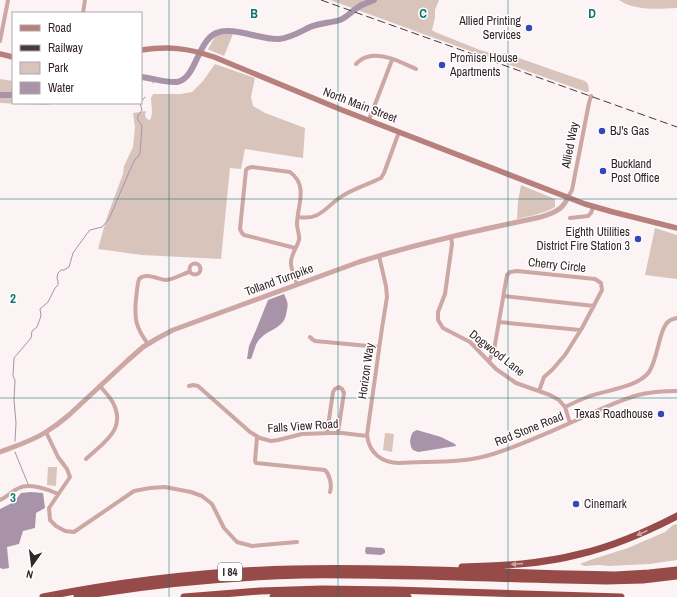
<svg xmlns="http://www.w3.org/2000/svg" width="677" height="597" viewBox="0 0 677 597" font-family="'Archivo Narrow',sans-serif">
<rect width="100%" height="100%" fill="#fcf3f5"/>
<path fill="#d9c4bc" d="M330 0H439L435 10V17L432 30 435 32 480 50 498 55 504 53 508 54 550 69 585 81 588 84 589 92H586L459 47Z
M619 0H677V8C659 9 635 11 619 0Z
M227 34H233L224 56 209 50 208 49 216 35Z
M215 64 255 78 251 97 253 106 265 113 305 128 303 158 245 149 241 169 230 168 221 259 142 255 98 249 107 217 123 174 124 166 133 147 135 127 133 113 146 111 145 116 147 119 150 120 151 118 152 112 151 98 153 94H181L192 92 203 81Z
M0 79 13 81V103H55L47 105 0 103Z
M521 185 555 199V207C543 214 530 216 517 219L518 201Z
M655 228 677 235V279L645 275Z
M385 433 394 434 392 452 383 450Z
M48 467H57L56 486 47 485Z
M677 524V560L649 564 609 566 599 565 584 566 580 564 590 560 628 548 665 532 673 525Z"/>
<path fill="#a993a9" d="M284 294C289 305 288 304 286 315 283 328 270 329 262 337 255 342 254 353 251 359H247L249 346 256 330 268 300Z
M417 430 441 437 455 444 456 446 418 452 413 450 411 447 410 441 411 436 413 432Z
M31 492 43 493 45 508 36 513 35 528 23 531 19 544 7 547 9 568 3 569 0 568V509L14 502 21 493Z
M366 547 383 548 385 550V553L381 555 366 554 365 551Z"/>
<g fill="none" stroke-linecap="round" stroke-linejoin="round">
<path stroke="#a993a9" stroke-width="1" d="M153 83 155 79
M141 102 145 97
M15 441 16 423 14 400 15 380 13 376 14 358 31 338 32 331 37 327 41 316 40 309 48 302 55 288 58 285V281L57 278 58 273 61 270H64L69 267 73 253 86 235 90 230 102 227 109 219 130 170 135 159 138 157 140 153 142 126 137 118 142 110 140 103
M15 452 28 484"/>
<path stroke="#a993a9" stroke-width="6" d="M141 77C152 78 166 83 177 82 196 79 197 42 216 33 234 26 259 40 279 39 290 38 300 32 310 27 320 23 330 23 340 20 347 17 351 12 357 8 362 4 368 3 374 0
M0 95H13"/>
<path stroke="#cda7a4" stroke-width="4" d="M83 13 85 0
M0 41 8 0
M356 64C359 61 363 58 367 57 383 52 402 63 416 69
M369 120 392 60
M568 197 572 190 589 103 591 96
M298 217C322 221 326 205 344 195 355 188 369 184 381 178L384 173 399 132
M570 218 588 216 591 213 593 207
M451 237 452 244 445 294 438 312V320L443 328 470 342 496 369 516 383 550 395 559 400 565 407 570 423
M295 248 244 235 242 233 240 229 246 170 248 168 252 167 290 172C309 186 297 206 297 224 297 230 300 235 299 240 297 248 290 255 291 264 291 269 296 279 297 284
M379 256 386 286 387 297 382 328 367 435C369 453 382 463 399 463 430 461 463 464 493 454 525 444 556 429 586 416 603 408 620 400 638 395 650 392 664 391 677 391
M189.5 269a5.5 5.5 0 1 1 11 0a5.5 5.5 0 1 1-11 0Z
M504 296 594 306
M499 322 580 330
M310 337 312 339 315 341 379 347
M148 344C136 328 134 319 136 299 137 292 137 286 139 279 146 272 157 279 165 280 173 280 182 274 189 272
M489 361 494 350 507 275 510 272 517 271 595 279 601 283 602 290 582 328 565 355 552 370 544 377 539 391
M189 386 193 385 198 386 250 432 260 438 271 441 278 440 302 434 332 433H342L367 436
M565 407C573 403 582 399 590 396 608 390 638 387 649 372 658 359 659 328 669 321 671 319 674 319 677 318
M46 432 58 457 67 469 70 477 49 508 50 520 56 526 65 531 74 532 134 491 150 488 165 487 191 492 202 496 212 504 224 528 237 542 252 546 297 542
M327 433 333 392 335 389 339 387 342 389 344 393 338 432
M257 437 255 461 256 463 325 470C330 475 332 485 330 492
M86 459C104 442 128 429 112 401 109 396 104 391 100 386
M0 500C7 497 12 491 19 488 29 483 48 489 58 494"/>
<path stroke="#cda7a4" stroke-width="5" d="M0 452C16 446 32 441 46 432 54 427 62 421 69 415L127 361 143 347 158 338 173 330 359 262C419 243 480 230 541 217 553 213 563 210 568 197"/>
<path stroke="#b7807d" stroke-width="5.5" d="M141 50C168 46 188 48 214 57L342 110 585 204 613 212 677 228
M0 54 13 57"/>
<path stroke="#964b49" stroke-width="7" d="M462 567C502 566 542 564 580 554 614 546 646 532 677 516
M43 597C125 581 208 571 292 569 399 566 507 574 615 575L649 573 677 570
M77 597C152 584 227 577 303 575 343 574 384 576 424 576 485 578 546 580 606 581L643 580 677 576
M184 597 260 591 322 589 394 590 621 597
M273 597 333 596 408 597"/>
<path stroke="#493a3d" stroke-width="1" stroke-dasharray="8 4" stroke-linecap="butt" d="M321 0 677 127"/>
</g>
<defs><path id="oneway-solid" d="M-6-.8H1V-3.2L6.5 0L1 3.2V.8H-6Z"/></defs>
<g fill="#caa5a4">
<use href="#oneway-solid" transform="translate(642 533) rotate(156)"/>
<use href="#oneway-solid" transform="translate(517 564) rotate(176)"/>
</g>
<path fill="none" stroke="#0f766e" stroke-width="1" stroke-opacity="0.55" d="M169 0V597M338 0V597M508 0V597M0 199H677M0 398H677"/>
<g fill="#3646b9" stroke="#fff" stroke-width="1.5">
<circle cx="529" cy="28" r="4"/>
<circle cx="442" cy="65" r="4"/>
<circle cx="602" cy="131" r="4"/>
<circle cx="603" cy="171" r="4"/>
<circle cx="638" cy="239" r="4"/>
<circle cx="661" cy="414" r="4"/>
<circle cx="576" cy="504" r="4"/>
</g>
<g text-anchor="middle" stroke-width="3" stroke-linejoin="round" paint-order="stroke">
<rect fill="#fff" stroke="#706668" stroke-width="1" x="218" y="563" width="24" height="18" rx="3"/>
<g font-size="11" font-weight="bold" fill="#332427">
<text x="230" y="576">I 84</text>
</g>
<g font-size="12" fill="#332427" stroke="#fff" text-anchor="start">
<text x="521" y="25" text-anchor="end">Allied Printing<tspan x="521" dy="14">Services</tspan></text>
<text x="450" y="62">Promise House<tspan x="450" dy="14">Apartments</tspan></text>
<text x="610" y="135">BJ's Gas</text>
<text x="611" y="168">Buckland<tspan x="611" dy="14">Post Office</tspan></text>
<text x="630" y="236" text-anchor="end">Eighth Utilities<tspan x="630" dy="14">District Fire Station 3</tspan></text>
<text x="653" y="418" text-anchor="end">Texas Roadhouse</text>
<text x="584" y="508">Cinemark</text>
</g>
<g font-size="12" fill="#332427" stroke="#fff">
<text transform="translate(360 105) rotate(21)" y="4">North Main Street</text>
<text transform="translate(570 145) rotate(-79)" y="4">Allied Way</text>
<text transform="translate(557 265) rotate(6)" y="4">Cherry Circle</text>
<text transform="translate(279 280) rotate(-20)" y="4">Tolland Turnpike</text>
<text transform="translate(497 353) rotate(38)" y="4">Dogwood Lane</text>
<text transform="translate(366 371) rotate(-82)" y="4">Horizon Way</text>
<text transform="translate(303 426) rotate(-4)" y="4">Falls View Road</text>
<text transform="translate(529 429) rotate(-22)" y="4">Red Stone Road</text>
</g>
</g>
<g font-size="13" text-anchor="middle" font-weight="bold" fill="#0f766e" stroke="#fff" stroke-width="3" stroke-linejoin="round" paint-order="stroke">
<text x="254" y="18">B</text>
<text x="423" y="18">C</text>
<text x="592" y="18">D</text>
<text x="13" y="303">2</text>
<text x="13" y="502">3</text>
</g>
<rect x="12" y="12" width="130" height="92" fill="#ffffff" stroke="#ada7a9"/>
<rect x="20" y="25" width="20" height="6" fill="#b7807d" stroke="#ada7a9"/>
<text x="48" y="32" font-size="12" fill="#332427">Road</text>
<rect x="20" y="45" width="20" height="6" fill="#493a3d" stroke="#ada7a9"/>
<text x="48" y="52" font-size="12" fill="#332427">Railway</text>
<rect x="20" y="62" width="20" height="12" fill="#d9c4bc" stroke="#ada7a9"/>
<text x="48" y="72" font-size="12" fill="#332427">Park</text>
<rect x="20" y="82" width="20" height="12" fill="#a993a9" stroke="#ada7a9"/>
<text x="48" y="92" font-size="12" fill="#332427">Water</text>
<g transform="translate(32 565) rotate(194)" stroke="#ffffff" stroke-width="3" paint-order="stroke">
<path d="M0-3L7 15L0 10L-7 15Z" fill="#332427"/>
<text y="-6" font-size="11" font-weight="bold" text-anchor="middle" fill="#332427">N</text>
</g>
</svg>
